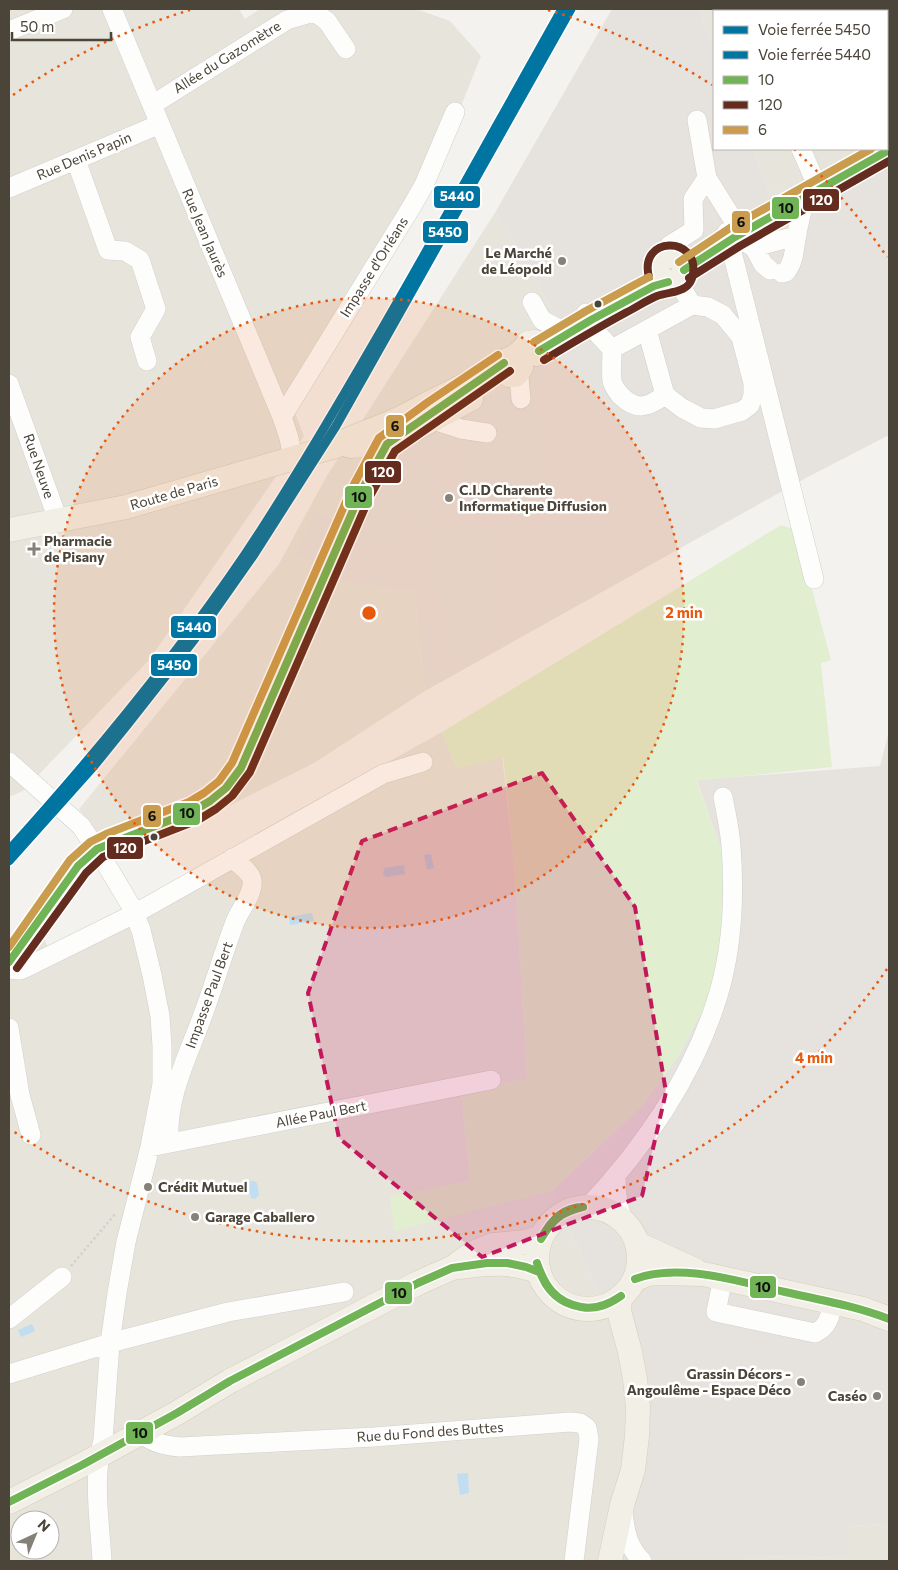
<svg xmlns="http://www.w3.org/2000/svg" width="898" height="1570" viewBox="0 0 898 1570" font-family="Commissioner,sans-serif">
<rect width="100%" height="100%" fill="#f4f2ee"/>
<path fill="#e7e4dc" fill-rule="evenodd" d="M9 9H239L245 19 260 9H416L450 21 481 56 424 199 295 413 304 436 149 660 23 791 9 797Z
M699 9H889V161L780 221 753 149H887V11H714V49Z
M496 211 572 344 413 442 392 462 377 484 335 582 414 592 425 691 314 763 209 816 117 858 79 809 279 564 325 479Z
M442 732 457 768 502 756 514 860 527 1079 461 1091 470 1181 391 1197 394 1230 552 1191 623 1346 632 1404 628 1456 604 1561H9V950L41 933 50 950ZM20 1520H50V1550H20Z
M889 1524V1561H746L747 1556 847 1558V1526Z"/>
<path fill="#e6e2de" d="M612 9H699L714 49V149H753L780 221 889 161V435L804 479 425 691 414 592 335 582 377 484 392 462 413 442 572 344 496 211Z
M889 731V1524L847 1526V1558L747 1556 746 1561H604L628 1456 632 1404 623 1346 552 1191 644 1104 680 1053 709 998 723 855 697 780 880 766Z"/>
<path fill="#e1eecf" d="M781 525 796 530 831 660 821 663 832 767 697 781 723 855 722 929 709 998 680 1053 644 1104 552 1191 394 1231 390 1197 470 1181 461 1091 527 1079 514 860 503 757 457 768 442 732Z"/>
<path fill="#e6e3df" d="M533 373 535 376 537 374 545 506 494 509V519L470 518 465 449 425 450 421 451 420 439Z
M407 455 410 458 422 460 423 479 428 487 429 518 397 507 387 543 357 538 378 489 398 462 401 464Z
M315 512 333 520 314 562 296 554Z
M491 525 494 629 471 646 451 648 448 611H440L438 575H432L431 528Z"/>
<path fill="#c0ddf1" d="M431 854 434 868 427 870 424 855Z
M404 865 405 874 386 877 383 874 384 868Z
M312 913 314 921 290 925 289 917Z
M250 1181H254L257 1183 259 1195 255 1199 251 1198 248 1184Z
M32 1324 35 1331 21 1337 18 1330Z
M468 1473 469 1493 460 1495 457 1474Z"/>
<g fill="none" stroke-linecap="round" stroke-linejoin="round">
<g stroke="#d2d0cb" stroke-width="20">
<path id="minor" d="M112 9 282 417 289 438 293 459
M743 9 744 11
M9 31 63 9
M152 105 287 20 314 12 327 21 346 49
M697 120 707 178 737 226
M801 149 819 190
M76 160 108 250 125 251 140 260 156 309 140 337 147 361
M9 188 160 124
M727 232 814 579
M735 237 754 247 763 264 770 270
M754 247 796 236
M671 255 670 245 694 230 693 199 707 178
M782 273 786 272C795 261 794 247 797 234 799 222 802 210 805 198
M532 302 542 320 559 329
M586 313 597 333 612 349 692 305 677 280
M612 349C612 360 611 371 612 381 613 386 617 391 620 395 637 412 648 407 665 395L647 330
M518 373 519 377 521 399
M9 384 58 520
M665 395 682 408 701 418 714 419 742 411 750 405 753 395V383L741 337 723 315 708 307 692 305
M282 417 412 206 424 185 455 112
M433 420 461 429 487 433
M9 762 81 826 103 859 131 906 141 930 152 975 160 1016 162 1046V1084L150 1147 126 1242 117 1293 110 1343 103 1440C92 1480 100 1521 102 1561
M9 962 19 950 78 866 97 849 110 843 193 811 210 801 226 788 241 768 361 492 387 444 396 438
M9 969 20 970 27 967 134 914 383 774 423 762
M9 1028 20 1095 31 1135
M169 1142C166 1096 189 1054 204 1012 215 982 224 951 235 922 240 909 254 894 252 880 251 872 238 864 232 858
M150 1147 491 1080
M616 1175C616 1190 617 1206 623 1220
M589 1206C642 1149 689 1082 714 1008 732 957 735 899 731 846 730 830 726 813 723 797
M723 1278 716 1312 815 1333C829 1326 830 1316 833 1302
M9 1319 62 1277
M9 1374 110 1343 228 1312 344 1292
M141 1433C152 1443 165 1446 180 1447L374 1437 570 1422 580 1423 587 1428 589 1439 574 1561
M623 1513C625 1532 628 1547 642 1561"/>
</g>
<g stroke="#d6cebb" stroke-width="25">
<path id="major" d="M684 270 735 237 889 150
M539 351C575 328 614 307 652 287 660 283 676 283 681 278 687 270 683 259 674 256 658 251 650 274 667 282
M513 358 518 360 521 368 515 375H509L505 371 504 363C508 358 511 359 515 356 521 353 525 347 528 343L535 342 538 345 539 349 536 354
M350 446 387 444 471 399
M9 530 126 507 336 446C354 435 375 430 394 421 408 415 421 407 435 400 459 388 482 377 504 363
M537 1258a51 51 0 1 1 102 0a51 51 0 1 1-102 0Z
M638 1244 695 1270
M461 1267C488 1263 513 1261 539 1272
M635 1279 648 1274 658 1273 703 1274 863 1309 889 1319
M9 1502 82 1465 177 1413 230 1381 418 1283 452 1268 473 1253 493 1245 526 1242 541 1237
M610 1561 622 1505 633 1470 637 1436 638 1407 635 1379 630 1352 619 1311 620 1299"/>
</g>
<path stroke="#d3d2cc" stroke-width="2.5" stroke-dasharray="2.5 2.5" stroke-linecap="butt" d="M71 1266 116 1213"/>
<use href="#minor" stroke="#fdfdfc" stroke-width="19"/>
<use href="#major" stroke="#f2efe6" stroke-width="24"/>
<g stroke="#fff" stroke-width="11">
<path id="bus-1" d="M684 270 735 237 889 150
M539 351 591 320 654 286 668 282
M9 962 78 866 97 849 193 811 210 801 226 788 241 768 361 492 387 444 504 363
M541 1239C549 1223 562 1207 583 1207
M541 1239C553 1219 560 1213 583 1207
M537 1263C545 1286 555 1302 581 1307
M537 1263C543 1286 556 1303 581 1307
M635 1279C679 1262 741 1282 785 1292 821 1300 855 1306 889 1319
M581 1307C596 1310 609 1304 621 1296
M581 1307C596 1310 608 1305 621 1296
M9 1502 82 1465 177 1413 230 1381 418 1283 452 1268 487 1263H507L526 1267 539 1272"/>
</g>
<g stroke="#fff" stroke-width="11">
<path id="bus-2" d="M689 278 740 246 889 161
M544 360C572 343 599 327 627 312 637 307 647 300 657 296 665 293 673 293 680 290 687 288 692 282 693 274 699 235 638 236 649 277
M17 968 86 873 103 857 198 820 216 809 232 796 250 772 370 496 395 451 510 371"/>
</g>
<g stroke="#fff" stroke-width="11">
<path id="bus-3" d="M679 262 730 228 871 149
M534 342 586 311 649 277
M9 947 70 860 90 842 106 834 189 802 204 793 219 781 232 763 352 488 379 438 428 402 498 355"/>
</g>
<use href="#bus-1" stroke="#71b455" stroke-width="8"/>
<use href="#bus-2" stroke="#632c1e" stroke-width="8"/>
<use href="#bus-3" stroke="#ca9c4d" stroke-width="8"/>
<g stroke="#fff" stroke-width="12">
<path id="rail-1" d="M9 861 94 766 128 724 194 640 253 556 336 426 571 9"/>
</g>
<g stroke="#fff" stroke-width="12">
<path id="rail-2" d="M9 850C94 756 175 658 246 553 292 484 334 412 375 341 439 231 500 119 562 9"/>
</g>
<use href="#rail-1" stroke="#0075a1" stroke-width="9"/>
<use href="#rail-2" stroke="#0075a1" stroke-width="9"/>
</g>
<path fill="#c2185b" fill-opacity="0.2" stroke="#c2185b" stroke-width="4" stroke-dasharray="10 6" stroke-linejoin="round" d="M542 773 635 907 666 1092 642 1196 482 1257 339 1138 308 993 362 841Z"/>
<circle cx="369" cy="613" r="315" fill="#e8590c" fill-opacity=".12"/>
<g fill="none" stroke="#e8590c" stroke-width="2.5" stroke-dasharray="2.5 5">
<circle cx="369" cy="613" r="315"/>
<path d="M887 969A629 629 0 0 1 13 1131M13 95A629 629 0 0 1 190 10M548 10A629 629 0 0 1 712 85M794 149A629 629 0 0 1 887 257"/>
</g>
<g fill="#868178" stroke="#fff" stroke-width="2">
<circle cx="562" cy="261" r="5"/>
<circle cx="449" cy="498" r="5"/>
<path d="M31.5 541.5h5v5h5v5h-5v5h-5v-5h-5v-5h5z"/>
<circle cx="148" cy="1187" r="5"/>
<circle cx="195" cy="1217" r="5"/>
<circle cx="801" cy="1382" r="5"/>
<circle cx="877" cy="1396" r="5"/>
</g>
<g fill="#4b4439" stroke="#fff" stroke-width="2">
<circle cx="598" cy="304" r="4.5"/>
<circle cx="154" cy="837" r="4.5"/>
</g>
<g text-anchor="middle" stroke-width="5" stroke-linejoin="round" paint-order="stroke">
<g font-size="14" fill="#4b4439" stroke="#fff">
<text transform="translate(227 57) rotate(-32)" y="5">Allée du Gazomètre</text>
<text transform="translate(84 156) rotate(-23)" y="5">Rue Denis Papin</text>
<text transform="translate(205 233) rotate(67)" y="5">Rue Jean Jaurès</text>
<text transform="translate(374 267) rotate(-58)" y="5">Impasse d'Orléans</text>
<text transform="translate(39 466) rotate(71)" y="5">Rue Neuve</text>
<text transform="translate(174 493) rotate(-16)" y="5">Route de Paris</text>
<text transform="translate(209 995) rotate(-70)" y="5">Impasse Paul Bert</text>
<text transform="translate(321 1114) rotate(-11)" y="5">Allée Paul Bert</text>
<text transform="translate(430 1432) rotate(-4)" y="5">Rue du Fond des Buttes</text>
</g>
<g font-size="14" font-weight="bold" fill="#4b4439" stroke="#fff" text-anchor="start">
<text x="552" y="258" text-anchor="end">Le Marché<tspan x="552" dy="16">de Léopold</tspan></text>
<text x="459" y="495">C.I.D Charente<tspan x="459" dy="16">Informatique Diffusion</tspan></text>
<text x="44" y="546">Pharmacie<tspan x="44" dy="16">de Pisany</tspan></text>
<text x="158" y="1192">Crédit Mutuel</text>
<text x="205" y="1222">Garage Caballero</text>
<text x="791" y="1379" text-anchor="end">Grassin Décors -<tspan x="791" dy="16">Angoulême - Espace Déco</tspan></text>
<text x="867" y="1401" text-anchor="end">Caséo</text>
</g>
</g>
<circle cx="369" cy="613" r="8" fill="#e8590c" stroke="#fff" stroke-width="2.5"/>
<g font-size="15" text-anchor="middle" font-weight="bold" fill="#e8590c" stroke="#fff" stroke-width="5" stroke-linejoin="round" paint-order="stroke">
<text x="684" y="618">2 min</text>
<text x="814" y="1063">4 min</text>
</g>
<g stroke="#fff" stroke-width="2">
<rect x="433" y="185" width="48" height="24" rx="5" fill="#0075a1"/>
<rect x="802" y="188" width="38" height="24" rx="5" fill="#632c1e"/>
<rect x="771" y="196" width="29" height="24" rx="5" fill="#71b455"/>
<rect x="731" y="210" width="20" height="24" rx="5" fill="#ca9c4d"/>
<rect x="422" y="220" width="47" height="24" rx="5" fill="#0075a1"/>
<rect x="385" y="414" width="20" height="24" rx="5" fill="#ca9c4d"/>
<rect x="364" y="460" width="38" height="24" rx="5" fill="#632c1e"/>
<rect x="344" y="485" width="29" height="24" rx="5" fill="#71b455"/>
<rect x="170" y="615" width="47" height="24" rx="5" fill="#0075a1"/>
<rect x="150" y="653" width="48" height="24" rx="5" fill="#0075a1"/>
<rect x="172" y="802" width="29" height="24" rx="5" fill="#71b455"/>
<rect x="142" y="804" width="20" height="24" rx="5" fill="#ca9c4d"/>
<rect x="106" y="836" width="38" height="24" rx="5" fill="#632c1e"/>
<rect x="749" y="1275" width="28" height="24" rx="5" fill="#71b455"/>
<rect x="384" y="1281" width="29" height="24" rx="5" fill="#71b455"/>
<rect x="125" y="1421" width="29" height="24" rx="5" fill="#71b455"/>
</g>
<g font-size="14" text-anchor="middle" font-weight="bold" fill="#fff">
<text x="457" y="201">5440</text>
<text x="821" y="205">120</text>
<text x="445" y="237">5450</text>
<text x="383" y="477">120</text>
<text x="194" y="632">5440</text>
<text x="174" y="670">5450</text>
<text x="125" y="853">120</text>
</g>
<g font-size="14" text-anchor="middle" font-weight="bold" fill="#111">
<text x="786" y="213">10</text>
<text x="741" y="227">6</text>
<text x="395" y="431">6</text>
<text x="359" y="502">10</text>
<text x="187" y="818">10</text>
<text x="152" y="821">6</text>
<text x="763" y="1292">10</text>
<text x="399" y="1298">10</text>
<text x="140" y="1438">10</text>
</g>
<rect width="898" height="1570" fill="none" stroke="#4b4439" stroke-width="20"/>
<rect x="713" y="10" width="175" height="140" fill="#ffffff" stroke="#b7b4b0"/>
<rect x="723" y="26" width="25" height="8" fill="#0075a1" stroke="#b7b4b0"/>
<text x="758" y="35" font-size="15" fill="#4b4439">Voie ferrée 5450</text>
<rect x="723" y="51" width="25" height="8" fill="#0075a1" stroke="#b7b4b0"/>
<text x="758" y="60" font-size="15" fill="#4b4439">Voie ferrée 5440</text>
<rect x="723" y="76" width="25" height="8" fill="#71b455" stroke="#b7b4b0"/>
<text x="758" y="85" font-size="15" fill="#4b4439">10</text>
<rect x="723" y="101" width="25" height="8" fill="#632c1e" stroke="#b7b4b0"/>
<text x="758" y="110" font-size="15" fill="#4b4439">120</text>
<rect x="723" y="126" width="25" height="8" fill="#ca9c4d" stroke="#b7b4b0"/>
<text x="758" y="135" font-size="15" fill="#4b4439">6</text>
<g transform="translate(35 1535) rotate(44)"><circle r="24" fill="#ffffff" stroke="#b7b4b0"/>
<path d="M0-4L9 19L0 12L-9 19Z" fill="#868178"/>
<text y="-8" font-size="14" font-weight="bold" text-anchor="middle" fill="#4b4439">N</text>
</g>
<path d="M12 32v8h99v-8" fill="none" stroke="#4b4439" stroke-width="2.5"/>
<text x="20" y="32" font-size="15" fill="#4b4439" stroke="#ffffff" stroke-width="4" paint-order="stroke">50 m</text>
</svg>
